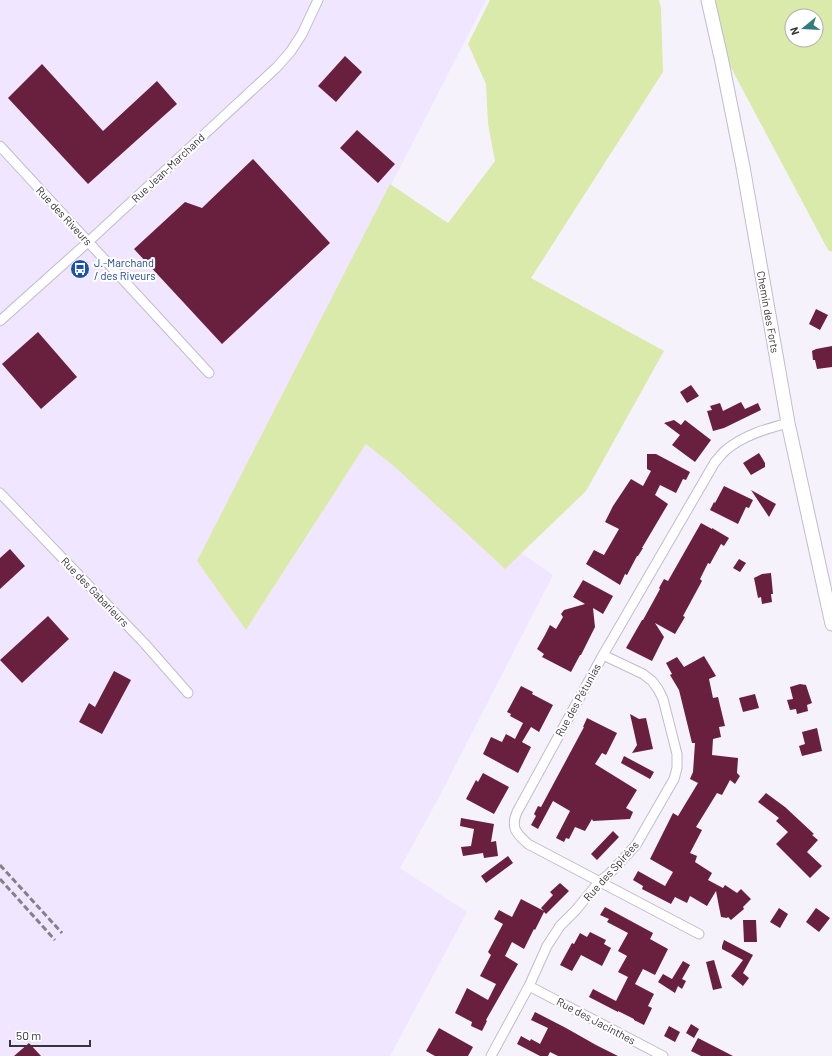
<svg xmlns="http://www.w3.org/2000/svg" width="832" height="1056" viewBox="0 0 832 1056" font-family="Barlow,sans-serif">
<rect width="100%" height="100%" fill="#f6f2fc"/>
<path fill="#f0e6ff" d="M0 0H486L198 561 247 629 366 444 553 575 437 801 400 868 467 912 390 1056H0Z"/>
<path fill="#daeaaa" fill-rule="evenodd" d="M490 0H659L661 8 663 72 531 278 664 351 586 491 505 569 395 467 366 444 246 630 197 561 390 184 448 223 495 161 488 124 486 84 468 44Z
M713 0H832V252L828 250 728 62ZM792 16H816V40H792Z"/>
<path fill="#69203f" d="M345 56 362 72 336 102 318 86Z
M42 64 103 131 157 81 177 104 88 184 8 98Z
M357 130 395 164 378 183 340 148Z
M253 159 330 243 222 344 134 249 185 202 202 208Z
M816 309 828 315 820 330 809 324Z
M38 332 77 377 41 409 2 364Z
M832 346V367L817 369 815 360H813L812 351 816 349Z
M691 385 699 396 687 403 680 392Z
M741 402 745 409 758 403 761 410 724 428 713 431 707 411 712 410 710 406 720 403 723 411Z
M674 420 681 425 685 420 711 440 695 462 672 445 680 435 664 423Z
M759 453 765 463V467L751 475 743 463Z
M647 454H656L690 472 686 480 683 479 676 493 660 485 655 495 668 504 642 548H643L638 556H637L627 575 625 574 620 585 586 564 594 550 604 555 619 529 605 522 613 506 631 479 643 486 651 471 647 469Z
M724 486 753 500 749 508 746 507 738 524 710 510 714 502 715 503Z
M751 490 776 504 769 517Z
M701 523 712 529V528L729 538 724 546 721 544 710 564 708 563 700 579 702 581 683 616 685 617 675 634 655 623 664 637 652 661 626 648 642 620H643L660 589 659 588 664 579 668 581Z
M10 549 25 566 0 589V558Z
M739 559 746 563 740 572 733 568Z
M771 573 773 594H771L772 602 762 604 761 597 758 598 754 578 762 574Z
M583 580 613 596 603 614 593 608 595 627 581 655H580L571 672 542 657 544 654 537 649 545 635 550 625 556 629 563 617 561 614 564 610 585 604 573 597Z
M48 616 69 639 22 683 0 660Z
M704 656 716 676 709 679 713 698 718 697 725 726 719 727 721 737 713 739 712 755 738 758 737 773 740 776 735 784 730 780 722 795 717 793 696 827 702 830 690 853 697 856 695 862 712 873 708 880 723 888 725 885 737 893 741 889 751 899 743 907 744 909 731 920 728 917 727 918 721 917 716 891 707 906 690 896 687 903 675 897 671 904 642 889 643 886 633 880 638 871 665 886 673 872 650 859 673 813 678 816 698 783 690 779 693 772 695 743H692L679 690 670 675 672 674 666 663 677 657 684 667Z
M114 671 131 680 102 734 79 722 89 703 95 707Z
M800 684 806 685 812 703 807 705 808 711 797 714 796 709 790 710 787 700 793 699 790 687Z
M521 686 533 692 532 694 553 705 539 732 531 727 522 742 531 747 518 773 483 754 491 737 502 742 506 734 515 739 523 723 510 716 511 714 507 712Z
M755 694 759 708 743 712 739 698Z
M630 714 639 719 646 718 653 749 632 753 637 745Z
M587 718 617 733 606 755 602 753 595 764 637 790 626 808 633 812 630 819 593 821 592 819 585 831 575 827 569 839 566 838 564 842 556 838 570 811 553 801 538 829 531 825 536 816 534 814 538 806 541 807 584 727H583Z
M817 728 822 751 802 756 799 746 805 744 802 732Z
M624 756 654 772 650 779 621 763Z
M483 773 509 787 494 814 466 799 476 780 478 782Z
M766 793 785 807 814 834 812 835 818 840 807 852 822 866 810 878 776 844 788 832 776 821 779 818 758 802Z
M461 818 494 824 491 842 496 841 498 856 484 858 483 853 463 856 461 847 471 846 474 829 460 826Z
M613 831 619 837 597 860 591 854Z
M508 856 513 863 486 883 481 876Z
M560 883 569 891 546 914 544 912 535 930 534 929 524 949 512 942 505 956 518 964 486 1020 487 1021 482 1031 471 1026 472 1022 455 1013 467 988 488 1000 496 984 480 976 491 955 488 952 503 924 494 919 499 910 512 917 521 899 544 911 541 908 553 895 550 892Z
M605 907 653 933 650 939 668 949 655 975 643 969 635 984 654 994 648 1006 652 1008 644 1025 634 1020V1019L618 1011V1012L589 997 593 989 616 1001 628 977 618 972 627 956 618 951 628 933 607 922 609 919 600 915Z
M779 908 788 914 780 928 770 922Z
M816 908 830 918 819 932 806 922Z
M743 920H756L757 942H744Z
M590 932 606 940 604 944 611 948 602 966 581 955 572 971 560 965 572 943 574 944 580 933 587 937Z
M724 940 753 955 743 973 749 978 743 986 731 976 743 960 722 949V946Z
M714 960 722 988 713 990 706 962Z
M683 961 690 965 682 979 686 981 682 989 678 986 675 993 658 982 663 974 672 979Z
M535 1012 566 1028 596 1045 618 1056H558L550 1052 548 1056H540L517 1044 521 1036 530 1041 531 1039 540 1044 548 1028 531 1020Z
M691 1024 699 1029 694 1038 686 1033Z
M669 1026 680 1032 675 1042 664 1036Z
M439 1028 473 1047 468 1056H435L426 1051Z
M698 1038 733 1056H701L691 1051Z
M29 1043 41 1056H14Z"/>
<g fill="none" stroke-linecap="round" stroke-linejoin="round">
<g stroke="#c2bbcc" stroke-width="11">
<path id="street" d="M0 146 209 373
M0 321 88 242 277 67 291 51 302 34 318 0
M0 493 145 644 188 693
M699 934 528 844C517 834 510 828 517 812L603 655 715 462C719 458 722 453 726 450 744 435 766 429 788 423
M529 986 663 1056
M491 1056 529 986 547 946 560 926 575 911 600 881 609 874 636 845 674 779 677 768V754L663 699 658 689 652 681 643 674 603 655"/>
</g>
<g stroke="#c2bbcc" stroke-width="15">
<path id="secondary" d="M708 0 722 62 743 167 788 423 832 624"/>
</g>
<use href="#street" stroke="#fff" stroke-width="9"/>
<use href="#secondary" stroke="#fff" stroke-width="13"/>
<path stroke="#848189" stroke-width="3" stroke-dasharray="6 3" stroke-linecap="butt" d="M0 865 62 933
M0 879 55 940"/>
</g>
<defs>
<g id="bus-disc" transform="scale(1)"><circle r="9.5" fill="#1a4fb4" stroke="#fff"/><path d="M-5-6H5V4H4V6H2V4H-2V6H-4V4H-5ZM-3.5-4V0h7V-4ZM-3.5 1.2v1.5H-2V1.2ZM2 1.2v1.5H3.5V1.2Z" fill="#fff"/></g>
</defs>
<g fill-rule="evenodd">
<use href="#bus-disc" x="80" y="269"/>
</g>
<g text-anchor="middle" stroke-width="4" stroke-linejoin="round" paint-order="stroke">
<g font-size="11" fill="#37343b" stroke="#fff">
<text transform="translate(168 168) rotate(-43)" y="4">Rue Jean-Marchand</text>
<text transform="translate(64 216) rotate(47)" y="4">Rue des Riveurs</text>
<text transform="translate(768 312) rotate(80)" y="4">Chemin des Forts</text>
<text transform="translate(95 592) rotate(46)" y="4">Rue des Gabarieurs</text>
<text transform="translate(578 700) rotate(-61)" y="4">Rue des Pétunias</text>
<text transform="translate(611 871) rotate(-48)" y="4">Rue des Spirées</text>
<text transform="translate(596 1021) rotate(28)" y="4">Rue des Jacinthes</text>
</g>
<g font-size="11" fill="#164399" stroke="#fff" text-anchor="start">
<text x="94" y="267">J.-Marchand<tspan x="94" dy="13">/ des Riveurs</tspan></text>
</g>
</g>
<g transform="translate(804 28) rotate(252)"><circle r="19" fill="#ffffff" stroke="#afaeb1"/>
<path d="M0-3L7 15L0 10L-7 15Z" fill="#327c7d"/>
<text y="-6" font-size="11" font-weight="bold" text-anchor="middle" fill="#37343b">N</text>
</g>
<path d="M10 1040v6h80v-6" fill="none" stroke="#37343b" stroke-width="2"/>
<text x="16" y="1040" font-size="12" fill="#37343b" stroke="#ffffff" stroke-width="3" paint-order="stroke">50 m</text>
</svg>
